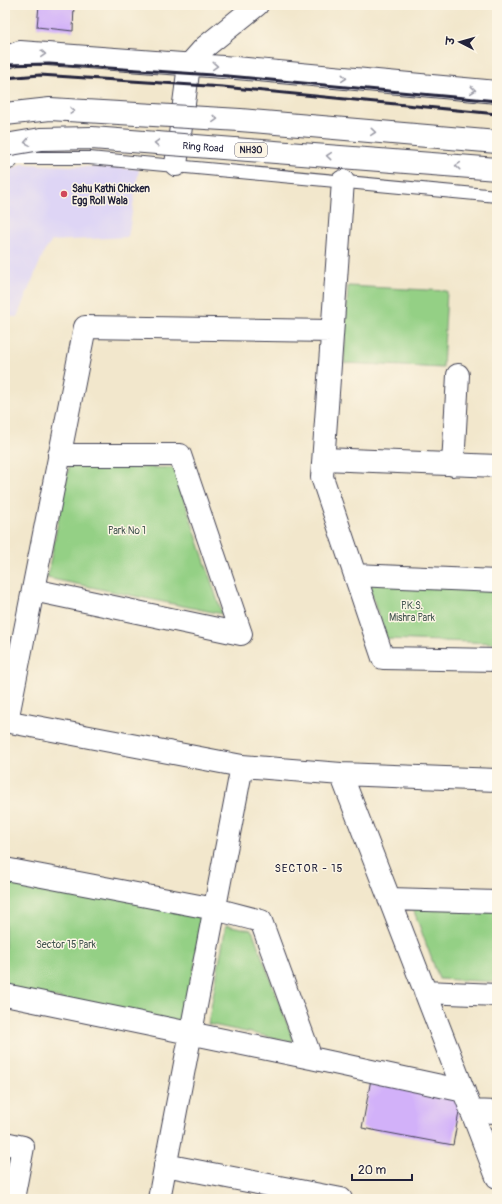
<svg xmlns="http://www.w3.org/2000/svg" width="502" height="1204" viewBox="0 0 502 1204" font-family="Pangolin,'Playpen Sans Deva',sans-serif">
<rect width="100%" height="100%" fill="#fcf5e5"/>
<filter id="ink" filterUnits="userSpaceOnUse"><feTurbulence type="fractalNoise" baseFrequency=".025" numOctaves="2"/><feDisplacementMap in="SourceGraphic" scale="8" xChannelSelector="R" yChannelSelector="G"/><feConvolveMatrix kernelMatrix="1 2 1 2 8 2 1 2 1" color-interpolation-filters="sRGB"/></filter>
<filter id="wash" filterUnits="userSpaceOnUse"><feTurbulence type="fractalNoise" baseFrequency=".012" numOctaves="4" result="noise"/><feDisplacementMap in="SourceGraphic" scale="16" xChannelSelector="R" yChannelSelector="G"/><feGaussianBlur stdDeviation="0.9" result="paint"/><feColorMatrix in="noise" values="0 0 0 0 0 0 0 0 0 0 0 0 0 0 0 0 0 1.4 0 .05"/><feComposite in="paint" operator="in"/></filter>
<g filter="url(#wash)">
<rect width="100%" height="100%" fill="#f2e7cc"/>
<path fill="#ded5f5" d="M22 164 139 169 128 237 52 241 44 252 17 317 5 316V172Z"/>
<path fill="#94d085" stroke="#5b7960" d="M348 286 447 291 443 368 344 363Z
M69 466 174 468 222 614 47 578Z
M367 581 497 586V643L387 639Z
M5 875 204 914 184 1023 5 988Z
M411 903 497 908V982L439 979Z
M226 925 252 930 294 1042 208 1024Z
M5 1155 11 1156 5 1189Z"/>
<g id="blocks">
<path fill="#d2b1f9" d="M39 5H74L73 31 37 27Z
M371 1079 462 1096 453 1145 362 1128Z"/>
</g>
</g>
<g filter="url(#ink)">
<use href="#blocks" fill-opacity="0" stroke="#414051" stroke-width="1"/>
<g fill="none" stroke-linecap="round" stroke-linejoin="round">
<g stroke="#414051" stroke-width="14">
<path id="service" d="M5 156 8 158H89L497 196"/>
</g>
<g stroke="#414051" stroke-width="24">
<path id="minor" d="M5 58 20 52 236 68 497 92
M176 165 189 65 205 47 257 5
M343 181 322 477 383 658 497 660
M324 459 497 466
M453 465 458 375
M355 575 497 581
M33 590 241 634 180 455H59
M5 721 242 766 341 774 497 780
M7 721 85 327 332 331
M341 774 497 1177
M5 869 215 909 261 921 311 1058
M389 899 497 902
M425 992 497 995
M5 995 311 1058 464 1091
M471 1111 497 1112
M5 1143 23 1147 13 1199
M165 1165 341 1199
M159 1199 242 766"/>
</g>
<g stroke="#414051" stroke-width="24">
<path id="tertiary" d="M5 159 8 158"/>
</g>
<use href="#service" stroke="#fff" stroke-width="12"/>
<use href="#minor" stroke="#fff" stroke-width="22"/>
<use href="#tertiary" stroke="#fff" stroke-width="22"/>
<path stroke="#22223b" stroke-width="3" d="M5 65 49 64 228 76 497 101
M5 78 40 75 223 87 497 114"/>
<g stroke="#414051" stroke-width="24" stroke-linecap="butt">
<g id="trunk-bridge">
<path d="M5 114 50 109 240 120 497 142"/>
<path id="s1" d="M5 145 41 139 92 138 497 169"/>
</g>
</g>
<use href="#trunk-bridge" stroke="#fff" stroke-width="22"/>
</g>
<defs><path id="oneway-chevron" d="M-2-3.5L2.5 0L-2 3.5" fill="none" stroke-width="1.6" stroke-linecap="round" stroke-linejoin="round"/></defs>
<g stroke="#9c9ca7">
<use href="#oneway-chevron" transform="translate(43 54) rotate(4)"/>
<use href="#oneway-chevron" transform="translate(215 66) rotate(4)"/>
<use href="#oneway-chevron" transform="translate(344 78) rotate(5)"/>
<use href="#oneway-chevron" transform="translate(473 90) rotate(5)"/>
<use href="#oneway-chevron" transform="translate(72 111) rotate(3)"/>
<use href="#oneway-chevron" transform="translate(215 119) rotate(3)"/>
<use href="#oneway-chevron" transform="translate(373 132) rotate(5)"/>
<use href="#oneway-chevron" transform="translate(27 142) rotate(170)"/>
<use href="#oneway-chevron" transform="translate(157 143) rotate(-176)"/>
<use href="#oneway-chevron" transform="translate(329 156) rotate(-175)"/>
<use href="#oneway-chevron" transform="translate(458 166) rotate(-175)"/>
</g>
</g>
<circle fill="#d1495b" stroke="#fcf5e5" stroke-width="1.5" cx="64" cy="194" r="4"/>
<g text-anchor="middle" stroke-width="3" stroke-linejoin="round" paint-order="stroke">
<rect fill="#fcf5e5" stroke="#63616e" stroke-width="1" x="235" y="143" width="32" height="14" rx="3"/>
<g font-size="9" font-weight="bold" fill="#22223b">
<text x="251" y="153">NH30</text>
</g>
<g font-size="10" fill="#22223b" stroke="#fcf5e5">
<text dy="4" stroke="none"><textPath href="#s1" startOffset="199">Ring Road</textPath></text>
</g>
<g font-size="10" font-weight="bold" fill="#22223b" stroke="#fcf5e5" text-anchor="start">
<text x="72" y="192">Sahu Kathi Chicken<tspan x="72" dy="12">Egg Roll Wala</tspan></text>
</g>
<g font-size="10" fill="#445651" stroke="#fcf5e5">
<text x="127" y="534">Park No 1</text>
<text x="412" y="609">P.K.S.<tspan x="412" dy="12">Mishra Park</tspan></text>
<text x="66" y="948">Sector 15 Park</text>
</g>
<g font-size="11" letter-spacing="1" fill="#22223b" stroke="#fcf5e5">
<text x="309" y="872">SECTOR - 15</text>
</g>
</g>
<rect width="502" height="1204" fill="none" stroke="#fcf5e5" stroke-width="20"/>
<g transform="translate(460 42) rotate(276)" stroke="#fcf5e5" stroke-width="3" paint-order="stroke">
<path d="M0-3L7 15L0 10L-7 15Z" fill="#22223b"/>
<text y="-6" font-size="11" font-weight="bold" text-anchor="middle" fill="#22223b">उ</text>
</g>
<path d="M352 1174v6h60v-6" fill="none" stroke="#22223b" stroke-width="2"/>
<text x="358" y="1174" font-size="12" fill="#22223b" stroke="#fcf5e5" stroke-width="3" paint-order="stroke">20 m</text>
</svg>
